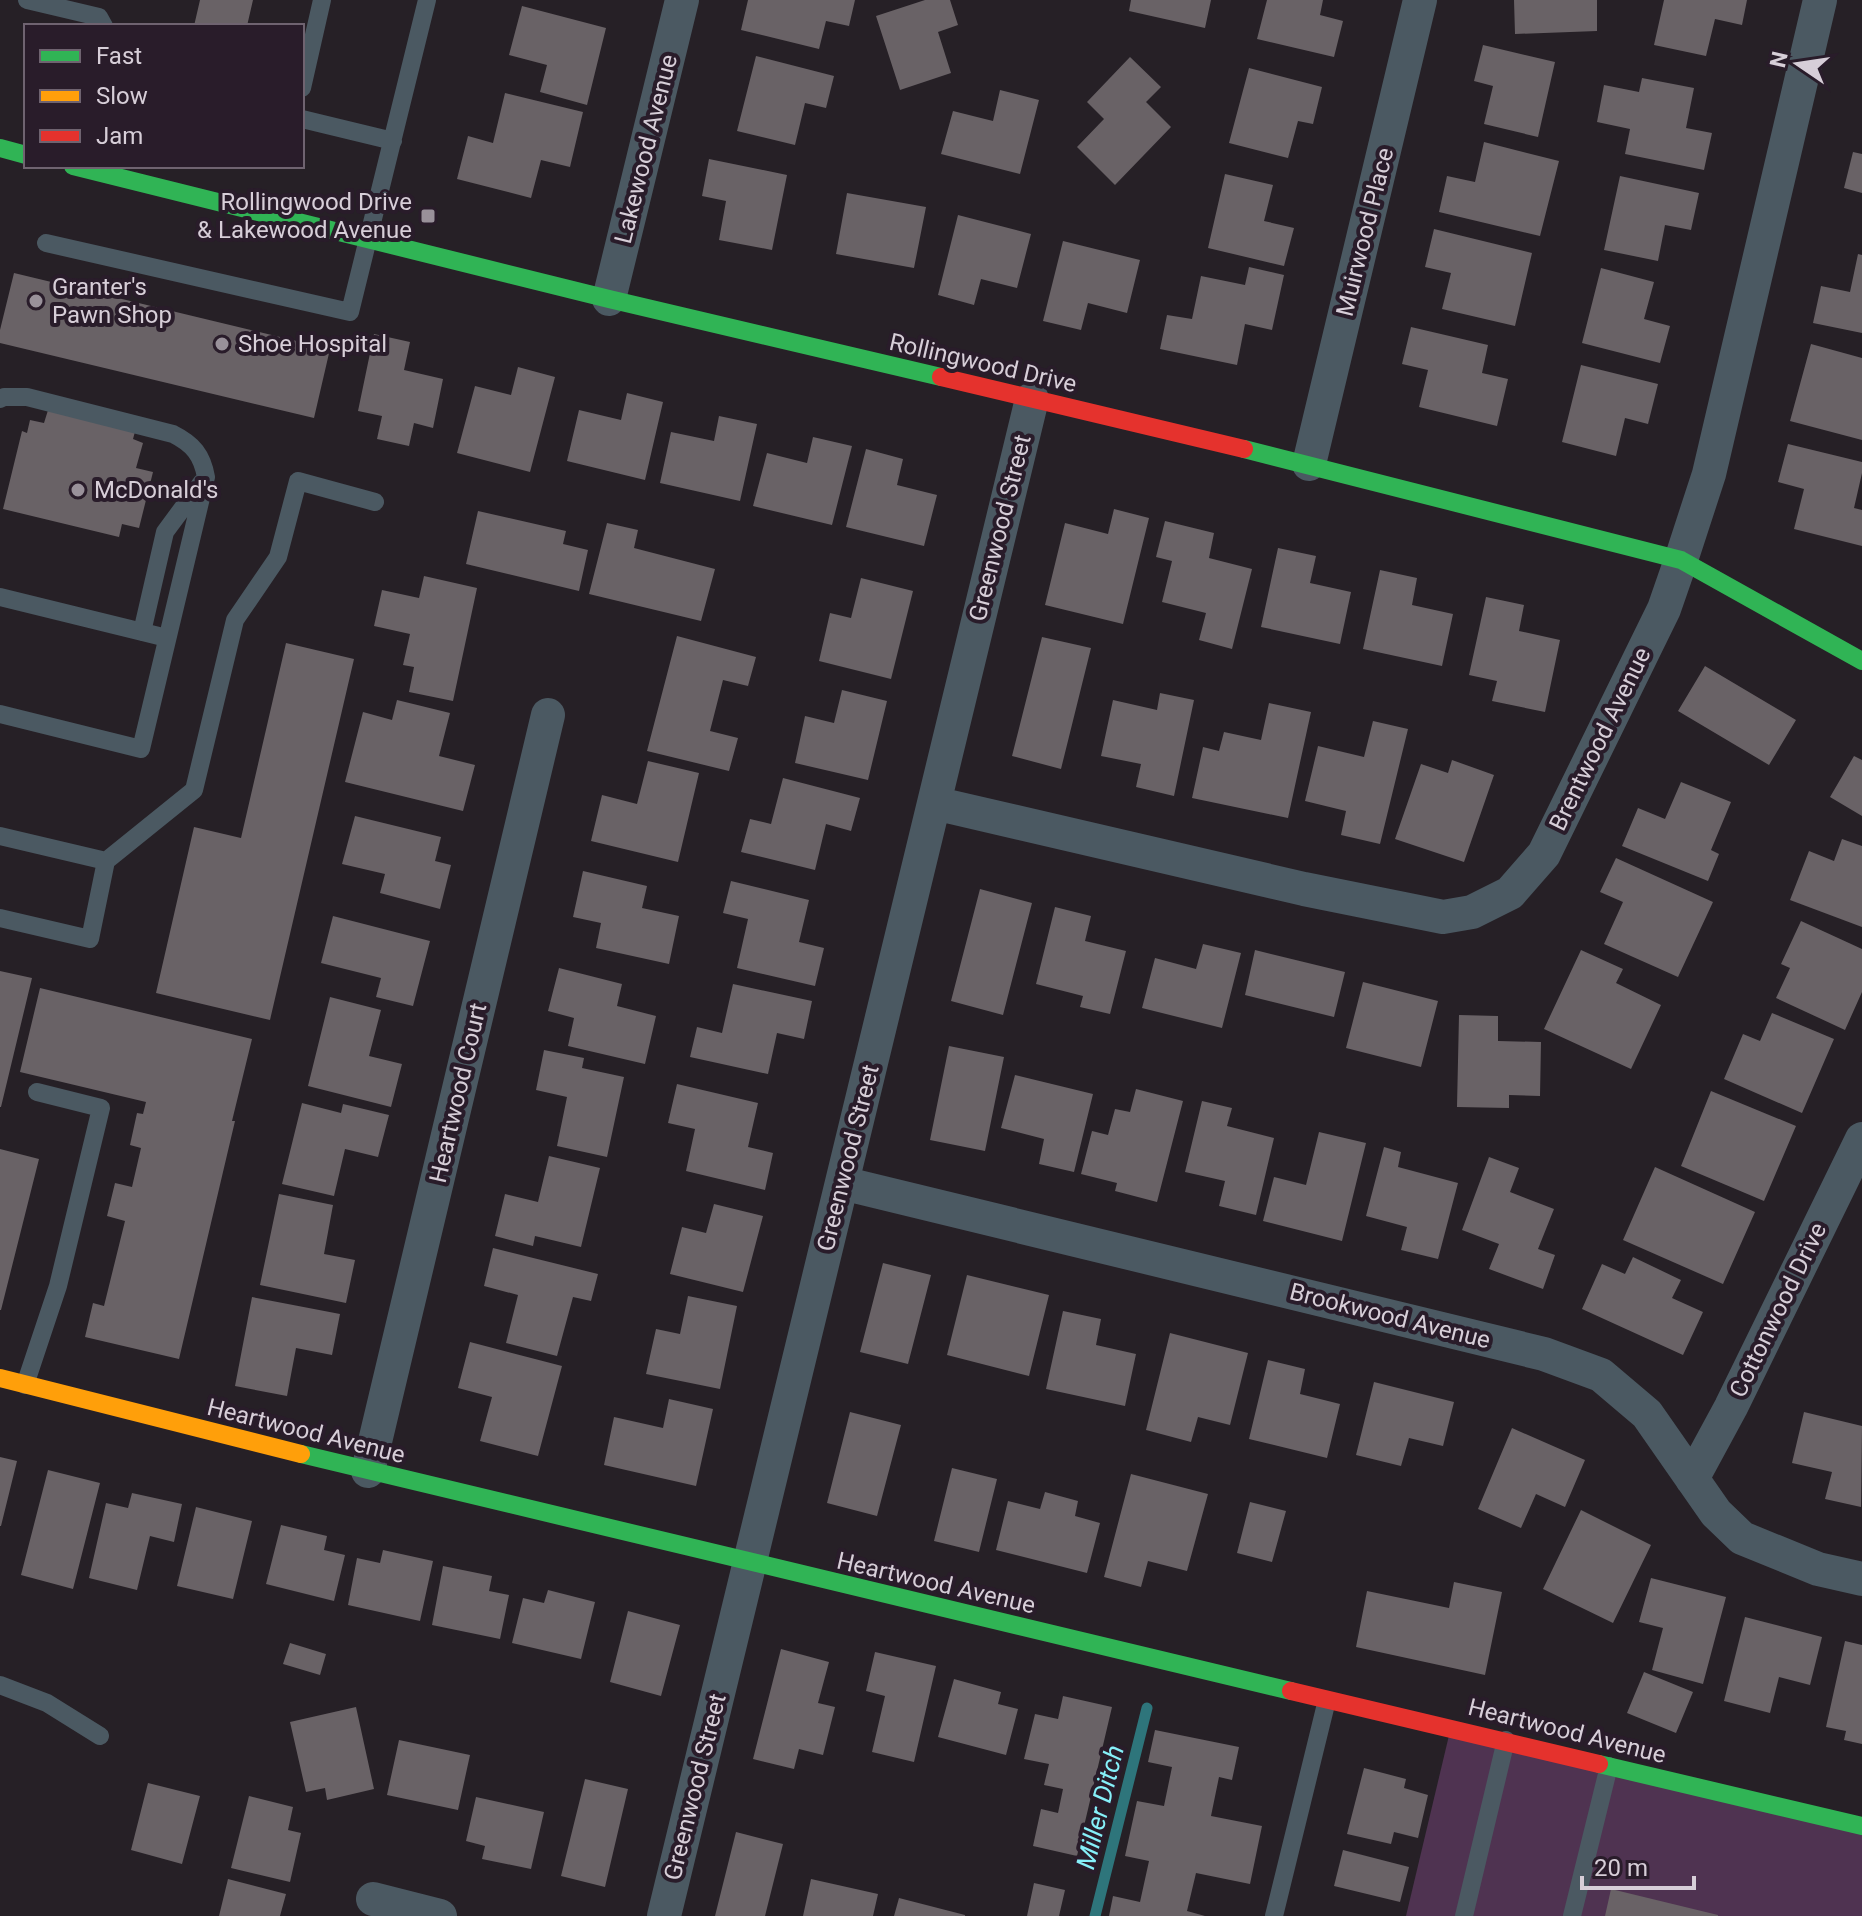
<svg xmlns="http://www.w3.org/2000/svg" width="1862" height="1916" viewBox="0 0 1862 1916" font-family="Roboto,sans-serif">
<rect width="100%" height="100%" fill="#262026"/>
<path fill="#4f3351" d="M1451 1727 1862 1826V1916H1406Z"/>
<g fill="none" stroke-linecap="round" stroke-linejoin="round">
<path stroke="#2e757b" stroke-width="11" d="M1095 1916 1147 1708"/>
</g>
<path fill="#696266" d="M200 0H253L247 26H194Z
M748 0H855L849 26 826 21 819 49 741 30Z
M925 0H950L958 25 938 32 951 73 900 90 876 16Z
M1131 0H1211L1205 28 1129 11Z
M1267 0H1323L1320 15 1343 21 1334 57 1257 39Z
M1514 0H1597V31L1515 34Z
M1664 0H1747L1742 25 1715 19 1706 56 1654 45Z
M522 6 606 28 587 105 540 92 547 65 509 55Z
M1483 45 1555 62 1538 137 1484 124 1493 86 1474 81Z
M756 56 834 76 826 108 805 103 795 145 737 131Z
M1130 57 1161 87 1146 102 1171 127 1115 185 1077 147 1104 119 1087 102Z
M1249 68 1322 87 1313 124 1298 121 1288 158 1229 143Z
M1642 78 1694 88 1686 128 1712 133 1704 170 1625 154 1630 129 1597 122 1604 85 1639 92Z
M1000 90 1039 100 1020 174 941 154 953 111 993 121Z
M505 93 583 112 570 167 541 160 531 198 457 179 468 136 493 143Z
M1484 142 1559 161 1540 236 1439 212 1447 176 1475 182Z
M1853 152 1862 154V193L1844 188Z
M709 159 787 175 772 250 719 240 726 201 702 196Z
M1225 174 1273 185 1264 221 1294 228 1284 266 1208 248Z
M1620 176 1699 193 1691 230 1665 225 1658 261 1604 250Z
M847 193 926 207 914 268 836 254Z
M958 215 1031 234 1017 288 981 279 974 305 938 295Z
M1434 229 1532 253 1515 326 1442 309 1451 273 1425 267Z
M1063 241 1140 260 1127 313 1088 303 1081 330 1043 321Z
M1858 254 1862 255V333L1813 323 1821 286 1850 292Z
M1249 267 1284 275 1272 330 1245 324 1237 365 1160 349 1167 315 1192 319 1201 276 1245 285Z
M1601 268 1654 282 1644 319 1670 326 1660 363 1582 343Z
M14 273 330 349 314 418 0 343V330Z
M1411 327 1488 345 1482 373 1508 379 1497 426 1419 407 1428 370 1402 364Z
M374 334 410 342 404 370 443 379 433 428 414 423 409 446 377 439 382 416 358 411Z
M1811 344 1862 358V440L1790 421Z
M1581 365 1658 384 1648 424 1625 418 1616 456 1562 442Z
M518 367 555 377 530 472 457 453 475 386 511 395Z
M627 393 663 402 645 480 567 461 579 410 621 420Z
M49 407 136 428 133 439 143 443 136 468 153 472 139 528 122 524 119 537 3 509 22 431 27 433 30 420 44 423Z
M719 416 757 424 740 501 660 483 671 432 714 441Z
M813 437 852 446 832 525 753 506 767 453 807 463Z
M1788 444 1862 462V473L1854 508 1862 510V546L1794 529 1804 489 1778 482Z
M866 449 903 459 897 485 937 495 924 546 846 527Z
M1114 509 1149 518 1123 624 1045 605 1065 523 1108 534Z
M478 511 566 531 563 544 588 550 579 591 466 564Z
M1165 521 1214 533 1209 558 1252 569 1232 649 1199 640 1206 613 1162 602 1172 561 1156 557Z
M607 523 638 530 634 548 715 569 701 621 589 594Z
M1278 548 1316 556 1310 583 1351 592 1340 644 1261 627Z
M1380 570 1417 578 1412 605 1453 614 1442 666 1363 649Z
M424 576 477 588 453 701 409 692 414 667 403 665 410 634 374 626 382 590 419 598Z
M861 578 913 591 891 679 819 661 830 613 851 618Z
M1486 597 1524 605 1519 631 1560 640 1545 712 1492 701 1497 681 1469 675Z
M677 636 756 657 748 686 723 680 710 731 738 738 729 771 647 751Z
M1042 637 1091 648 1061 769 1012 756Z
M286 643 354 659 270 1020 156 993 194 827 241 838Z
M1705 666 1796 720 1769 765 1678 711Z
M842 690 887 701 868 780 795 763 805 716 834 723Z
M1160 693 1194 700 1174 796 1136 787 1141 764 1101 756 1113 700 1157 710Z
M397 700 450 713 439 756 475 765 463 811 345 782 363 712 392 720Z
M1269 703 1311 712 1288 818 1192 798 1203 747 1219 751 1224 732 1261 740Z
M1373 721 1408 729 1380 844 1341 835 1346 811 1305 801 1318 746 1364 757Z
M1854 756 1862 760V816L1830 797Z
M1452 760 1494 775 1464 862 1395 839 1421 764 1448 773Z
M648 761 699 773 678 862 591 841 602 795 637 804Z
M783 778 860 798 851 831 826 824 815 870 741 852 750 819 771 824Z
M1681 782 1731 802 1711 850 1719 854 1708 881 1622 846 1638 808 1665 819Z
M355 816 441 837 435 861 451 865 440 909 380 893 385 874 342 864Z
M1842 839 1862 846V927L1790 900 1809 851 1834 861Z
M1616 858 1713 902 1678 977 1604 944 1623 902 1600 892Z
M583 871 647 886 642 908 679 916 669 964 596 948 601 923 573 917Z
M731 881 809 900 799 942 824 948 815 986 737 968 748 919 723 913Z
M980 889 1032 903 1003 1015 951 1001Z
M1055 907 1091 916 1085 941 1126 951 1110 1014 1080 1007 1083 996 1036 984Z
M333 916 430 941 413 1006 376 997 381 978 321 963Z
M1801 921 1862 949V992L1845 1030 1776 998 1790 968 1781 964Z
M1203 944 1241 953 1222 1028 1142 1008 1155 958 1196 969Z
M1255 950 1345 972 1334 1017 1245 995Z
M1581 950 1623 969 1616 983 1661 1005 1631 1069 1544 1029Z
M559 968 622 984 617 1006 656 1016 645 1064 568 1046 574 1018 548 1011Z
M0 971 32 978 1 1107H0Z
M1363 982 1438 1001 1421 1067 1346 1048Z
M733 984 812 1001 804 1039 777 1033 768 1074 690 1057 697 1027 722 1033Z
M40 988 252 1039 232 1121H235L179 1359 85 1337 93 1303 104 1306 125 1221 107 1216 115 1183 132 1187 141 1148 130 1145 137 1113 143 1114 146 1102 20 1072Z
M330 997 381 1010 369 1056 402 1064 391 1107 308 1086Z
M1772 1013 1834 1039 1802 1113 1724 1079 1743 1034 1760 1041Z
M1459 1015 1498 1016V1041L1541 1042 1540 1096 1509 1095V1108L1457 1107Z
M949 1046 1004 1057 985 1151 930 1140Z
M544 1050 584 1058 582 1068 624 1077 607 1157 557 1146 567 1097 536 1090Z
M1015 1075 1093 1094 1074 1172 1039 1164 1044 1139 1001 1128Z
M677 1084 758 1103 748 1147 773 1153 765 1190 686 1171 695 1129 668 1123Z
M1136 1089 1183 1101 1157 1202 1115 1191 1117 1183 1081 1174 1092 1131 1108 1135 1115 1109 1130 1112Z
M1711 1091 1796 1126 1764 1201 1681 1166Z
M1202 1101 1232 1108 1227 1126 1274 1138 1256 1215 1219 1206 1225 1181 1185 1172Z
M302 1103 341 1113 343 1104 389 1115 378 1157 345 1149 334 1196 282 1184Z
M1319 1132 1366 1143 1342 1241 1263 1221 1274 1177 1306 1185Z
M1384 1147 1401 1152 1398 1167 1458 1183 1438 1259 1401 1250 1407 1227 1366 1216Z
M0 1149 39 1159 1 1310H0Z
M549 1156 600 1168 581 1247 535 1236 533 1246 495 1236 505 1194 538 1202Z
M1489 1157 1519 1168 1510 1192 1554 1209 1538 1249 1555 1255 1543 1289 1489 1269 1499 1244 1462 1230Z
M1655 1167 1755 1212 1723 1284 1623 1240Z
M279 1194 333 1205 324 1254 355 1260 346 1303 260 1285Z
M714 1204 763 1216 743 1292 670 1274 682 1227 706 1233Z
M493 1248 598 1274 591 1301 573 1297 557 1356 506 1343 518 1295 484 1286Z
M1633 1257 1681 1280 1672 1298 1703 1312 1683 1355 1582 1309 1602 1264 1625 1274Z
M883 1263 931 1275 908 1364 860 1352Z
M967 1275 1049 1295 1029 1376 947 1355Z
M688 1296 737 1306 720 1389 646 1374 656 1329 680 1334Z
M252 1297 340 1314 332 1355 296 1348 287 1396 235 1386Z
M1063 1311 1101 1319 1096 1345 1136 1354 1125 1406 1046 1389Z
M1170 1333 1248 1353 1230 1425 1198 1417 1191 1442 1146 1430Z
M470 1342 562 1366 538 1456 480 1441 492 1397 458 1388Z
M1268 1360 1305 1369 1300 1394 1340 1404 1327 1458 1249 1439Z
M1374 1382 1454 1402 1443 1446 1409 1438 1401 1466 1356 1455Z
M669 1399 713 1409 696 1486 604 1465 614 1417 663 1428Z
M850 1412 901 1425 877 1516 827 1503Z
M1804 1412 1862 1426 1861 1507 1825 1499 1832 1472 1792 1463Z
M1512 1428 1585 1460 1565 1507 1536 1494 1521 1528 1478 1509Z
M0 1457 17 1461 1 1526H0Z
M952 1468 997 1479 979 1552 934 1541Z
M48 1470 100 1483 73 1589 21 1575Z
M1131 1474 1208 1494 1187 1571 1148 1561 1141 1587 1104 1577Z
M1045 1492 1078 1501 1075 1516 1100 1523 1087 1573 996 1550 1008 1501 1040 1509Z
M132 1493 182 1504 174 1542 150 1536 137 1590 89 1578 106 1503 128 1508Z
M1250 1502 1286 1511 1272 1562 1237 1553Z
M196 1507 252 1521 233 1599 177 1586Z
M1581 1510 1651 1545 1613 1623 1543 1589Z
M281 1525 327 1536 324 1550 345 1555 334 1601 266 1584Z
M383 1550 433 1561 420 1621 348 1605 357 1558 380 1563Z
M443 1566 492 1576 489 1591 509 1595 500 1639 432 1625Z
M1651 1578 1726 1597 1703 1684 1652 1670 1663 1628 1639 1622Z
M1454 1582 1502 1592 1485 1675 1356 1647 1367 1591 1449 1608Z
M548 1590 595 1602 581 1659 512 1643 523 1598 544 1603Z
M628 1611 680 1625 661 1696 610 1682Z
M1745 1617 1822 1637 1810 1685 1779 1677 1770 1713 1724 1701Z
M1845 1641 1862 1645V1744L1844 1740 1846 1731 1826 1727Z
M290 1643 326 1654 320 1675 283 1664Z
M781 1649 829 1662 818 1703 835 1707 823 1755 799 1749 794 1769 753 1759Z
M875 1652 936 1666 914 1762 872 1752 885 1696 866 1691Z
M1644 1672 1693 1692 1676 1733 1627 1713Z
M954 1679 1001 1692 998 1704 1018 1709 1006 1755 938 1737Z
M1063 1696 1112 1707 1077 1856 1033 1846 1041 1809 1058 1813 1063 1789 1044 1785 1049 1764 1024 1759 1035 1714 1058 1719Z
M356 1707 374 1789 327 1800 325 1788 306 1792 290 1722Z
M1155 1730 1239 1747 1232 1780 1219 1777 1211 1816 1262 1826 1250 1884 1196 1873 1187 1911 1205 1916H1109L1113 1896 1140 1902 1149 1861 1125 1856 1137 1801 1164 1806 1172 1767 1148 1762Z
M399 1740 470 1755 458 1810 387 1795Z
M1364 1768 1406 1779 1404 1788 1428 1795 1418 1838 1394 1832 1391 1844 1347 1834Z
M585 1779 628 1789 605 1887 561 1876Z
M148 1783 200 1796 182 1864 131 1850Z
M249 1796 293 1807 288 1830 301 1833 290 1882 231 1868Z
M476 1797 544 1812 531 1869 482 1859 485 1846 466 1841Z
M736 1832 783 1844 765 1916H715Z
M1343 1850 1409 1867 1400 1902 1334 1886Z
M228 1879 286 1894 280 1916H219Z
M811 1879 878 1894 873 1916H803Z
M1034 1883 1065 1890 1059 1916H1027Z
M1611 1889 1718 1915V1916H1605Z
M899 1898 965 1915V1916H894Z"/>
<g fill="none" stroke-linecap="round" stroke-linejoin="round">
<path stroke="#4b5962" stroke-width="18" d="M27 0 99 17 104 26
M302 88 322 0
M302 119 393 141
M46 243 350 312 427 0
M0 399 4 397H27L173 434C193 444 202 455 206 477L141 749 0 714
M0 597 167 638
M142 632 165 532 202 482
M0 836 106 861 194 790 235 620 278 557 298 481 375 502
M0 918 90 939 106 861
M25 1385 58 1286 101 1108 37 1092
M0 1685 47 1703 100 1736
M1274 1916 1327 1700
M1464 1916 1506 1740
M1572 1916 1609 1766"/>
<path stroke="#4b5962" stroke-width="34" d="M609 299 682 0
M1309 464 1420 0
M934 803 1304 889 1443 917 1472 912 1510 893 1544 854 1664 609 1681 560 1709 474 1820 0
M842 1183 1544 1354 1601 1375 1647 1414 1716 1513 1742 1538 1818 1569 1862 1579
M368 1471 548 715
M1692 1479 1731 1407 1862 1139
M373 1899 440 1916
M664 1916 1032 399"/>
<path stroke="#30b455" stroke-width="18" d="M0 148 26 155
M73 166 609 299 941 377
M1244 449 1681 560 1862 661
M301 1454 1291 1691
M1599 1764 1862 1826"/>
<path stroke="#ff9f0a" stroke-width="18" d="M0 1378 301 1454"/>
<path stroke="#e5322d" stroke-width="18" d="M941 377 1244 449
M1291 1691 1599 1764"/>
</g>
<g fill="#99919a" stroke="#291c2a" stroke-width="3">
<rect x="420" y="208" width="16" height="16" rx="4"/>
<circle cx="36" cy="301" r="8"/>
<circle cx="222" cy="344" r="8"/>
<circle cx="78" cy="490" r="8"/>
</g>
<g text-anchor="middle" stroke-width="8" stroke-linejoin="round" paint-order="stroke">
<g font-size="24" fill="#d7ced8" stroke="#291c2a">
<text transform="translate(646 149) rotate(-76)" y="8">Lakewood Avenue</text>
<text transform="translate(1365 232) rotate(-76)" y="8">Muirwood Place</text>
<text transform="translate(983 363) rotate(13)" y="8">Rollingwood Drive</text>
<text transform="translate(1000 528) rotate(-76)" y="8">Greenwood Street</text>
<text transform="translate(1600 739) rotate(-64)" y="8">Brentwood Avenue</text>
<text transform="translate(458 1093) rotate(-77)" y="8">Heartwood Court</text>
<text transform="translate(848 1158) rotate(-76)" y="8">Greenwood Street</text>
<text transform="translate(1778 1310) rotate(-64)" y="8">Cottonwood Drive</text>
<text transform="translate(1390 1316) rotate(14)" y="8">Brookwood Avenue</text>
<text transform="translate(306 1431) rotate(14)" y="8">Heartwood Avenue</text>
<text transform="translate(936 1583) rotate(13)" y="8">Heartwood Avenue</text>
<text transform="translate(1567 1731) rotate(14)" y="8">Heartwood Avenue</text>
<text transform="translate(695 1787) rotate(-76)" y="8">Greenwood Street</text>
</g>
<g font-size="24" fill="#d7ced8" stroke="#291c2a" text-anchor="start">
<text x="412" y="210" text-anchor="end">Rollingwood Drive<tspan x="412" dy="28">&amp; Lakewood Avenue</tspan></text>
<text x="52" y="295">Granter's<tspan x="52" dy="28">Pawn Shop</tspan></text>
<text x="238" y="352">Shoe Hospital</text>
<text x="94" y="498">McDonald's</text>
</g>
<g font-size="26" font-style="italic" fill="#86f0f9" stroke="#291c2a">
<text transform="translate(1100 1807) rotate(-76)" y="9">Miller Ditch</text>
</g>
</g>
<rect x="24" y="24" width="280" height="144" fill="#291c2a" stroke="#6f6370" stroke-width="2"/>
<rect x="40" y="50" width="40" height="12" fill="#30b455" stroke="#6f6370" stroke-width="2"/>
<text x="96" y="64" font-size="24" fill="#d7ced8">Fast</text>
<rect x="40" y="90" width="40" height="12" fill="#ff9f0a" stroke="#6f6370" stroke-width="2"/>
<text x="96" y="104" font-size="24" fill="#d7ced8">Slow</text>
<rect x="40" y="130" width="40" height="12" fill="#e5322d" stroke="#6f6370" stroke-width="2"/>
<text x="96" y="144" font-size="24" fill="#d7ced8">Jam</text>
<g transform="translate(1798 64) rotate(283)" stroke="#291c2a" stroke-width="6" paint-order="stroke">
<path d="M0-6L14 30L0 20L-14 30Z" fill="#d7ced8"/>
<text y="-12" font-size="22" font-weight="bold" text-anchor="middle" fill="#d7ced8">N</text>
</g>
<path d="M1582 1876v12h112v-12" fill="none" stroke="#d7ced8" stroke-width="4"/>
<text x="1594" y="1876" font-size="24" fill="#d7ced8" stroke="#291c2a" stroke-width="6" paint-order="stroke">20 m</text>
</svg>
